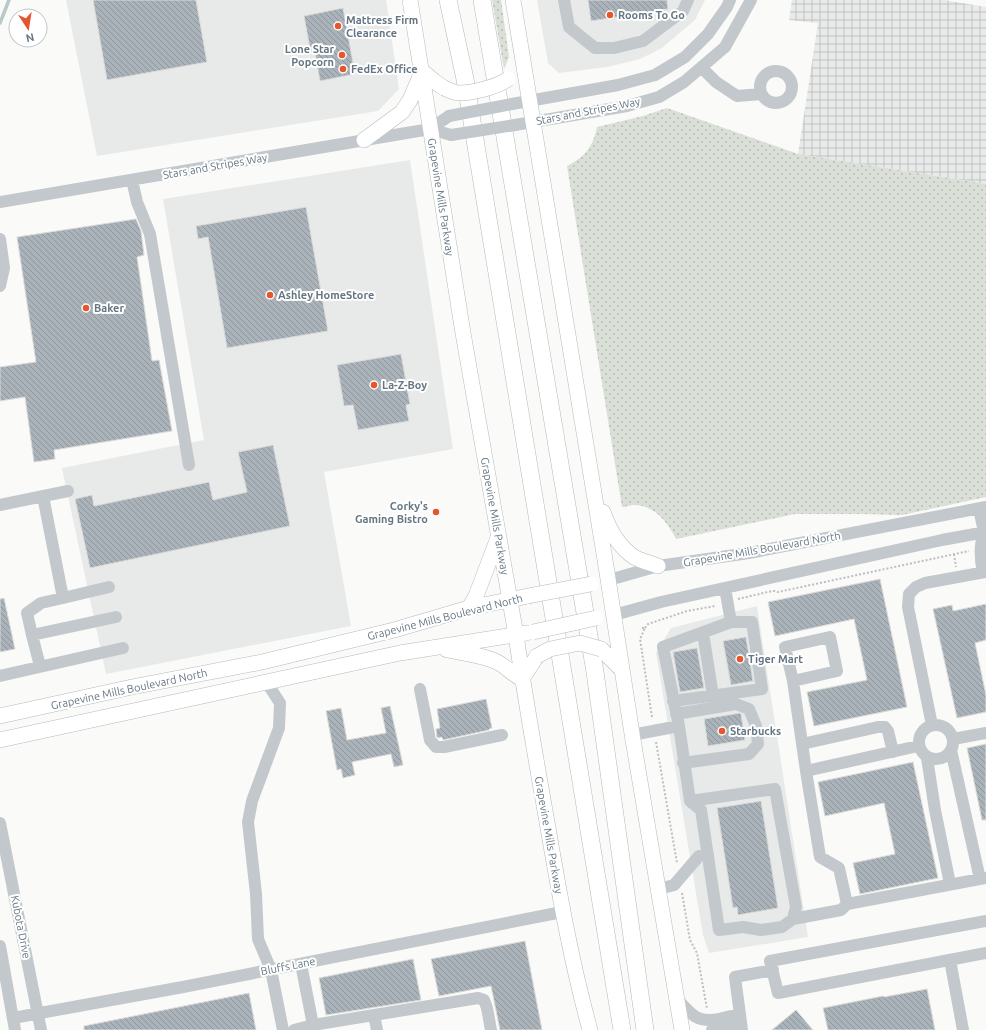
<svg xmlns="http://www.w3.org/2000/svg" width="986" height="1030" viewBox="0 0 986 1030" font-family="Ubuntu,sans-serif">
<defs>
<pattern id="industrial-grid" width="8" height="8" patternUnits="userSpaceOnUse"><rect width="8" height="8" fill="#e8e9e9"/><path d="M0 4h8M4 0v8" fill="none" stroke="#c0c1c2"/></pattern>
<pattern id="grass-dots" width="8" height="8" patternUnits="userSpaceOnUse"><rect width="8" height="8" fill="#dadfd7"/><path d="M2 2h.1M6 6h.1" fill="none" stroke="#b4b9b4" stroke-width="1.8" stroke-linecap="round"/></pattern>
<pattern id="building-back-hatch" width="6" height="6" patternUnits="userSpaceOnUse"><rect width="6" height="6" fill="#aab3b9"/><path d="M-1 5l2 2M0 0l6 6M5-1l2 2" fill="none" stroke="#8e969c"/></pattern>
</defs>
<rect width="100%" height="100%" fill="#fafaf8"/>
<path fill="#e8e9e9" d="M66 0H386L399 89 378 111 97 156Z
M537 0H705L695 20 662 48 640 59 607 67 559 73 548 63Z
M410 160 453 449 324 472 351 626 106 674 62 468 204 440 163 199Z
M757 606 808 937 709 953 703 935 656 653 671 628Z"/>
<path fill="url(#industrial-grid)" d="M792 0H945L986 7V184L798 154 818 23 789 20Z"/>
<path fill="url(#grass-dots)" d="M492 0H501L509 57 504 69Z
M667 108 798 154 986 184V497L902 515 861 514H795L676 539C668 523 655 505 634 505 630 505 626 507 622 507L567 166C585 157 593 147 597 127L643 116Z"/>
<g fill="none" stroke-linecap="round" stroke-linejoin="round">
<path stroke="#bbc7cb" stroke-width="3.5" d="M0 23 9 0"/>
</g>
<path fill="url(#building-back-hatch)" stroke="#dcdcda" d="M93 0H196L207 62 107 80Z
M588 0H667L668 9 591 21Z
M343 8 355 74 320 81 315 53 311 54 304 16Z
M306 207 328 331 227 348 208 237 198 239 196 226Z
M136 219 141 231 144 255 137 257 152 361 159 360 172 431 54 450 55 459 34 462 25 397 0 401V367L36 362 17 237Z
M401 354 410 404 406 405 409 421 358 430 353 405 344 406 337 365Z
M273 445 290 526 90 568 75 499 92 495 94 506 209 482 213 500 247 492 238 452Z
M880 579 907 707 814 726 807 692 867 680 854 619 775 636 768 602Z
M4 598 15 649 0 652V599Z
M986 604V640L975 643 986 695V712L957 718 933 609 952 605 953 611Z
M746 637 753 681 731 685 723 641Z
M697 648 704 688 680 692 673 652Z
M486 699 492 728 489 729V730L443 740 442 737 438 738 437 737 436 729 440 728 437 709Z
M390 706 403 765 394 767 391 754 352 762 355 775 343 778 341 769 337 770 326 711 341 708 347 740 386 733 381 708Z
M740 713 741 714 745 740 708 746 704 719Z
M986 744V820H982L967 748Z
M913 762 938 878 860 894 853 863 895 854 884 803 825 816 818 782Z
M761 801 778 908 738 915 737 907 733 908 717 808Z
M525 941 542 1030H500L491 986 439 996 431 959Z
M413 959 421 1000 326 1015 319 978Z
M927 989 935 1030H828L823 1008 883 996 884 997Z
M249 993 256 1030H84V1026Z
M796 1010 813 1030H772Z"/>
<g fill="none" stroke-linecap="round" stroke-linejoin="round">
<g stroke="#b5babe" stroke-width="16">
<path id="major" d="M410 0 463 333 516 635C525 698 536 760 547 822 559 892 571 961 590 1030
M513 0 606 566 633 740 682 1030
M422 71 434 81 444 88
M364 140 402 112 410 100 422 72
M603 512C609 529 619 547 634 557 641 561 650 563 658 566
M469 608 476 596 498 538
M601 649 622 670
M447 650C463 653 484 655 499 663 507 668 514 675 522 679L537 656
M0 716 132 687 262 662 394 630 469 608 528 596
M0 740 400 653 526 633"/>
</g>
<g stroke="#b4b9bd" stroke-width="18">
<path id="highway" d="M448 0 465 79 622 1030
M482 0 595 672 645 1030"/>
</g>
<path stroke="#bbbfc2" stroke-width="2" stroke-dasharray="2 2" stroke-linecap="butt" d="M954 554 956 567
M738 599 772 591H775L778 592 969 551
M642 628H645L640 639 652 717
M645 628 648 624 687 611 715 606
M656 742 677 863
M682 893 690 940 697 953 707 1009"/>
<path stroke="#c3c8cc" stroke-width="12" d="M564 0 569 27 595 48H614L643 41 683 11 688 0
M702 68 716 82 737 96 761 94
M760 87a16 16 0 1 1 32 0a16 16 0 1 1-32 0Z
M512 104 618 85 655 75 685 57 708 34 727 7 730 0
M515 125 627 106 659 97 684 82 725 47 751 0
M430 129 449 116
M132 180 137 202 150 234 189 465
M0 202 430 129 451 135
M0 239 4 268 0 286
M43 496 63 598 41 603 27 613 32 635 116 617
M0 505 68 491
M979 509 984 532 986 535
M983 572C980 559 979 546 984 532
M609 580 658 566 749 553 986 507
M63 598 109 587
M614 615 661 602 942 540 986 532
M703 633 713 696
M32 635 40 666
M0 676 123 648
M793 681 837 671 830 637 785 647 793 681 806 771
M267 683 280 703 279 728 252 801 248 822 256 894 258 939 271 970 283 1030
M420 689 430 740 436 747H444L502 735
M673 701 762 689 752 622H731
M676 714 736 704 749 709 756 726 758 744 749 754 683 763
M919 742a17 17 0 1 1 34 0a17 17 0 1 1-34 0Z
M932 725 908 607 909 594 916 587 925 583 986 572
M632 735 679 726
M953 739 986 733
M802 744 878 727H885L888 731 893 752
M918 746 806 771 820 857 839 868 847 904 986 878
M951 750 980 879
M927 758 935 810 950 884
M690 801 775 789 796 907 793 919 782 927 761 930 743 927 719 930 701 810 690 801 679 726 663 647 731 622 725 588
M0 823 41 1030
M659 889 674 885 699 856 708 854
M793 919 841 910 847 904
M986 921 770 961 778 993 986 953
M0 946 15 1030
M950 960 963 1030
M301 964 313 1025
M677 999C683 1005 689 1013 696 1017 709 1024 726 1017 740 1014
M374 1015 377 1030
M13 1018 183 987 562 912
M294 1030 313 1025 478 998 484 1000 487 1008 491 1030
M712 1030 741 1025
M742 1030 735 977 773 970"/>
<use href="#major" stroke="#fff" stroke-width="15"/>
<use href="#highway" stroke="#fff" stroke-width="17"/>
<g stroke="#b5babe" stroke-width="16" stroke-linecap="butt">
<path id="major-bridge" d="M444 88C449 90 454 93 459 93 473 93 497 87 508 79
M528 596 591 584
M533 632 596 618
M537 656 550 649 580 643 601 649"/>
</g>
<path stroke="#c3c8cc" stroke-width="12" d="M449 116 512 104
M451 135 515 125"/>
<use href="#major-bridge" stroke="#fff" stroke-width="15"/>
</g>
<g fill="#e4572e" stroke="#fff" stroke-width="1.5">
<circle cx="610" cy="15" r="4"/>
<circle cx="338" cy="26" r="4"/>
<circle cx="342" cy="55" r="4"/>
<circle cx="343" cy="69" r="4"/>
<circle cx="270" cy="295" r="4"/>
<circle cx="86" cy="308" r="4"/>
<circle cx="374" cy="385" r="4"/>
<circle cx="436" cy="512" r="4"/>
<circle cx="740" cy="659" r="4"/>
<circle cx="722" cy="731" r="4"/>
</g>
<g text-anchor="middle" stroke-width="4" stroke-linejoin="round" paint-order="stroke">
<g font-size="11" font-weight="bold" fill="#657683" stroke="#fff" text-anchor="start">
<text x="618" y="19">Rooms To Go</text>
<text x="346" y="24">Mattress Firm<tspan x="346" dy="13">Clearance</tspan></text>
<text x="334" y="53" text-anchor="end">Lone Star<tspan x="334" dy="13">Popcorn</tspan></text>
<text x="351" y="73">FedEx Office</text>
<text x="278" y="299">Ashley HomeStore</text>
<text x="94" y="312">Baker</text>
<text x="382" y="389">La-Z-Boy</text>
<text x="428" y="510" text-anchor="end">Corky's<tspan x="428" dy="13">Gaming Bistro</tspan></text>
<text x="748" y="663">Tiger Mart</text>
<text x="730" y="735">Starbucks</text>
</g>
<g font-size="11" fill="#657683" stroke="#fff">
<text transform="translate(588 111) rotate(-11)" y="4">Stars and Stripes Way</text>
<text transform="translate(215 166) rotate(-10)" y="4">Stars and Stripes Way</text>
<text transform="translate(441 197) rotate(81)" y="4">Grapevine Mills Parkway</text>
<text transform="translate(495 516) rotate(80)" y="4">Grapevine Mills Parkway</text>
<text transform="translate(762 549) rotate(-10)" y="4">Grapevine Mills Boulevard North</text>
<text transform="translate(445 617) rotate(-14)" y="4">Grapevine Mills Boulevard North</text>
<text transform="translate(129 689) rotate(-12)" y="4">Grapevine Mills Boulevard North</text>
<text transform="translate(549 835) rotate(80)" y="4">Grapevine Mills Parkway</text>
<text transform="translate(21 927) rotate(79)" y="4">Kubota Drive</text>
<text transform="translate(288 966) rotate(-11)" y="4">Bluffs Lane</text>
</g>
</g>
<g transform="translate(28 28) rotate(168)"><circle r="19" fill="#ffffff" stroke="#c1c8cd"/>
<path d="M0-3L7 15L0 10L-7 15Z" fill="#e4572e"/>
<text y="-6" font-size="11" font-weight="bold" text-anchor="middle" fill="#657683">N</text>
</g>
</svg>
